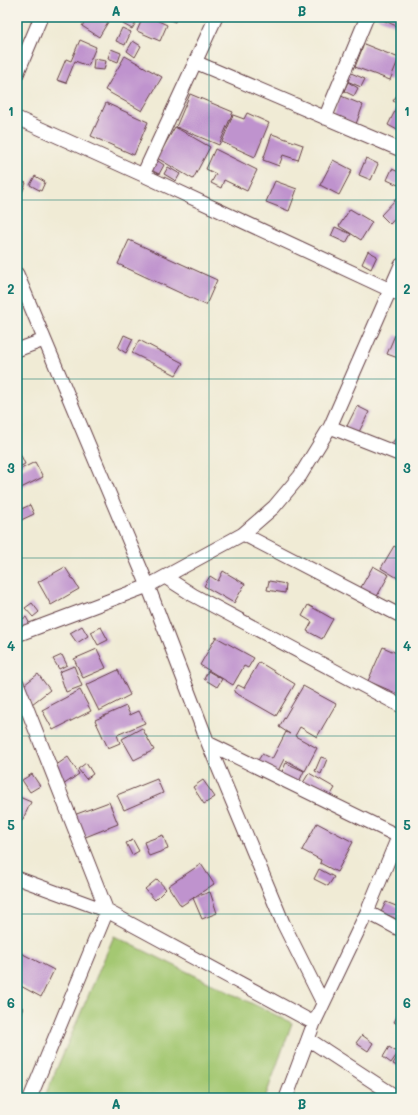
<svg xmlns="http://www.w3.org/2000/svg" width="418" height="1115" viewBox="0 0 418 1115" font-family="Mali,sans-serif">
<rect width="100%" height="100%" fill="#f7f3e8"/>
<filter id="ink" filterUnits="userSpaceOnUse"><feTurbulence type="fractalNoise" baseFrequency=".025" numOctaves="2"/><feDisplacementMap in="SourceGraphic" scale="8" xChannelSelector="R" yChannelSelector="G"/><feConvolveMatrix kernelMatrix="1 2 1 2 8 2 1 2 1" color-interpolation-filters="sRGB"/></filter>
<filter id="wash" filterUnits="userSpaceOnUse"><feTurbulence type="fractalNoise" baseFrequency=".012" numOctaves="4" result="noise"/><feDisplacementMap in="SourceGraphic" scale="16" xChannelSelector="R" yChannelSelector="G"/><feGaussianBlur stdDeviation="0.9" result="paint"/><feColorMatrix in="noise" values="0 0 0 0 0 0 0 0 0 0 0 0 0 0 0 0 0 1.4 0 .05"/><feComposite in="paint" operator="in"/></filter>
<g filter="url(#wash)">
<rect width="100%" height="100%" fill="#f0ebd5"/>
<path fill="#a4c872" stroke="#77744e" d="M114 936 292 1023 265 1098H44Z"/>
<g id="blocks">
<path fill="#bf93ce" d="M88 17H100L108 22 99 37 82 26Z
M127 17H131L137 21 132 29 123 24Z
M143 17H150L167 25 160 41 137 31Z
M162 17H177L175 22Z
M376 17H401V28Z
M122 28 131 32 125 45 116 41Z
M80 40 96 47 88 66 75 61 66 83 57 80 66 59 71 61Z
M133 41 141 46 135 57 127 51Z
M364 44 399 58 390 80 355 67Z
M111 49 121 53 118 62 108 58Z
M125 56 162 77 142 111 105 90Z
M94 59 106 61 104 70 93 69Z
M344 70 365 79 361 87 340 78Z
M348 82 358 88 354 96 344 91Z
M399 92 401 94V105L393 101Z
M190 94 233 112 219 145 176 127Z
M341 96 363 105 356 124 333 115Z
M106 103 148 122 134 155 91 136Z
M398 105 401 107V132L388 125Z
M247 113 269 123 255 157 222 142 233 115 244 119Z
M175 127 210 147 193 179 157 158Z
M272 134 303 145 298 160 283 155 279 166 263 160Z
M215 149 257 170 247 191 224 180 221 188 211 183 216 174 206 169Z
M366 158 378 164 371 180 359 175Z
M155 159 164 165 159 174 149 169Z
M333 160 352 170 339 195 320 185Z
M168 167 180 174 176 181 164 174Z
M392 169 401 173V179L398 185 387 180Z
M35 176 45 182 41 191 30 185Z
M17 179 26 183 17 205Z
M275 181 297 189 289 211 266 202Z
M396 199 401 204V212L390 224 381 215Z
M350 209 372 222 361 240 339 226Z
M335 227 351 234 346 243 331 236Z
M129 240 217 280 206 305 118 264Z
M368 251 377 256 371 269 362 264Z
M124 335 133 339 126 353 118 348Z
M395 335 401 337V350L398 358 387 354Z
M139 340 183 363 176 375 132 353Z
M357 406 369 412 358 434 346 428Z
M396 438 401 441V449L388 448Z
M17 447 25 464 17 468Z
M35 462 43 477 21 488 17 481V471Z
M30 505 34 514 17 522V511Z
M394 546 401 550V580L381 568Z
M373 566 389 575 376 598 360 589Z
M65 567 79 589 51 605 38 582Z
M223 571 245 584 234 603 204 586 210 576 218 581Z
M269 581 286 584 285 593 267 590Z
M32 603 39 612 33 617 25 608Z
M308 605 333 619 322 639 307 631 312 622 302 616Z
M26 617 31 626 22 632 17 622Z
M82 626 88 636 77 643 70 633Z
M101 627 108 640 98 645 91 632Z
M216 637 254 658 248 668 244 666 233 685 200 665Z
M383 647 401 655V687L398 694 368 681Z
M97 649 106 668 83 678 74 659Z
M62 655 67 665 59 669 53 659Z
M259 662 295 684 276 716 234 692 238 685 244 688Z
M74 666 82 686 66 692 59 672Z
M118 670 130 695 99 711 86 685Z
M208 671 222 679 217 687 204 679Z
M38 674 50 690 32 704 20 688Z
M303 686 336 704 317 737 300 727 295 736 317 748 305 771 284 759 277 773 257 762 262 754 272 759 286 732 290 734 279 727Z
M80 690 91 711 53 730 42 710Z
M126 706 130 715 139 711 145 723 117 735 120 743 108 748 95 720Z
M142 728 154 750 134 760 122 739Z
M68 757 79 774 63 785 52 768Z
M321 757 327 759 321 774 315 771Z
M86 763 93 774 86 779 78 769Z
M286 763 304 771 298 784 280 776Z
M309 773 335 788 327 801 301 786Z
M32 774 40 786 30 792 22 780Z
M157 779 163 793 124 810 117 795Z
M203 780 215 797 204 804 193 787Z
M17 796 31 802 22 821 17 819Z
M109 802 118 824 83 838 74 815Z
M317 823 353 842 337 872 320 863 321 860 302 850Z
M163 835 168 849 149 856 144 842Z
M133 840 139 851 132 855 126 843Z
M201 864 214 884 181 906 168 886Z
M319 869 334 877 328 886 314 879Z
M157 879 166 889 155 900 145 889Z
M210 892 217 913 202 919 193 898Z
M386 902 401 908 396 919 381 912Z
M19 952 54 970 41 997 17 984V956Z
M17 1005 23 1008 19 1018H17Z
M401 1010V1026L394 1022Z
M362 1035 373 1043 368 1051 356 1043Z
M389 1047 398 1053 391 1063 383 1057Z
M401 1050V1068L393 1064Z"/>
</g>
</g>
<g filter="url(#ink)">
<use href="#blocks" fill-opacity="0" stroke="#633e44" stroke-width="1"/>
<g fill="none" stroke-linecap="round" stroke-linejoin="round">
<g stroke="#633e44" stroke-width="15">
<path id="street" d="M195 62 401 150
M17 74 41 17
M17 118 143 175 401 295
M325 118 367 17
M143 175 216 17
M17 274 148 586 208 743 283 923 323 1003
M17 350 44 340
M330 427 401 455
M243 534 401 616
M165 577 193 595 401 706
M17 635 148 586 243 534 274 507 300 476 330 427 401 265
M17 683 107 911 30 1098
M208 743 398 836
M17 878 107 911 314 1023
M367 912 401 930
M308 1039 398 1098
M286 1098 314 1023 367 912 401 830"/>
</g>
<use href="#street" stroke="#fff" stroke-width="13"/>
</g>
</g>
<path fill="none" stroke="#0f766e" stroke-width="1" stroke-opacity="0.55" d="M209 17V1098M17 200H401M17 379H401M17 558H401M17 736H401M17 914H401"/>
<rect width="418" height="1115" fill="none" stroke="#f7f3e8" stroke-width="44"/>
<rect x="22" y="22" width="374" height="1071" fill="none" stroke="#0f766e" stroke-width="1.5"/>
<g font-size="13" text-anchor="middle" font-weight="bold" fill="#0f766e">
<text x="116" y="16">A</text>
<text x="302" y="16">B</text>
<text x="11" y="116">1</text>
<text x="407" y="116">1</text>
<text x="11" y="294">2</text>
<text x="407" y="294">2</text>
<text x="11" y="473">3</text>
<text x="407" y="473">3</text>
<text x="11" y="651">4</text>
<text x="407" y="651">4</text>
<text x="11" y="830">5</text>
<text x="407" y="830">5</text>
<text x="11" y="1008">6</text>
<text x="407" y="1008">6</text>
<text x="116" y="1109">A</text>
<text x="302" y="1109">B</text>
</g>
</svg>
